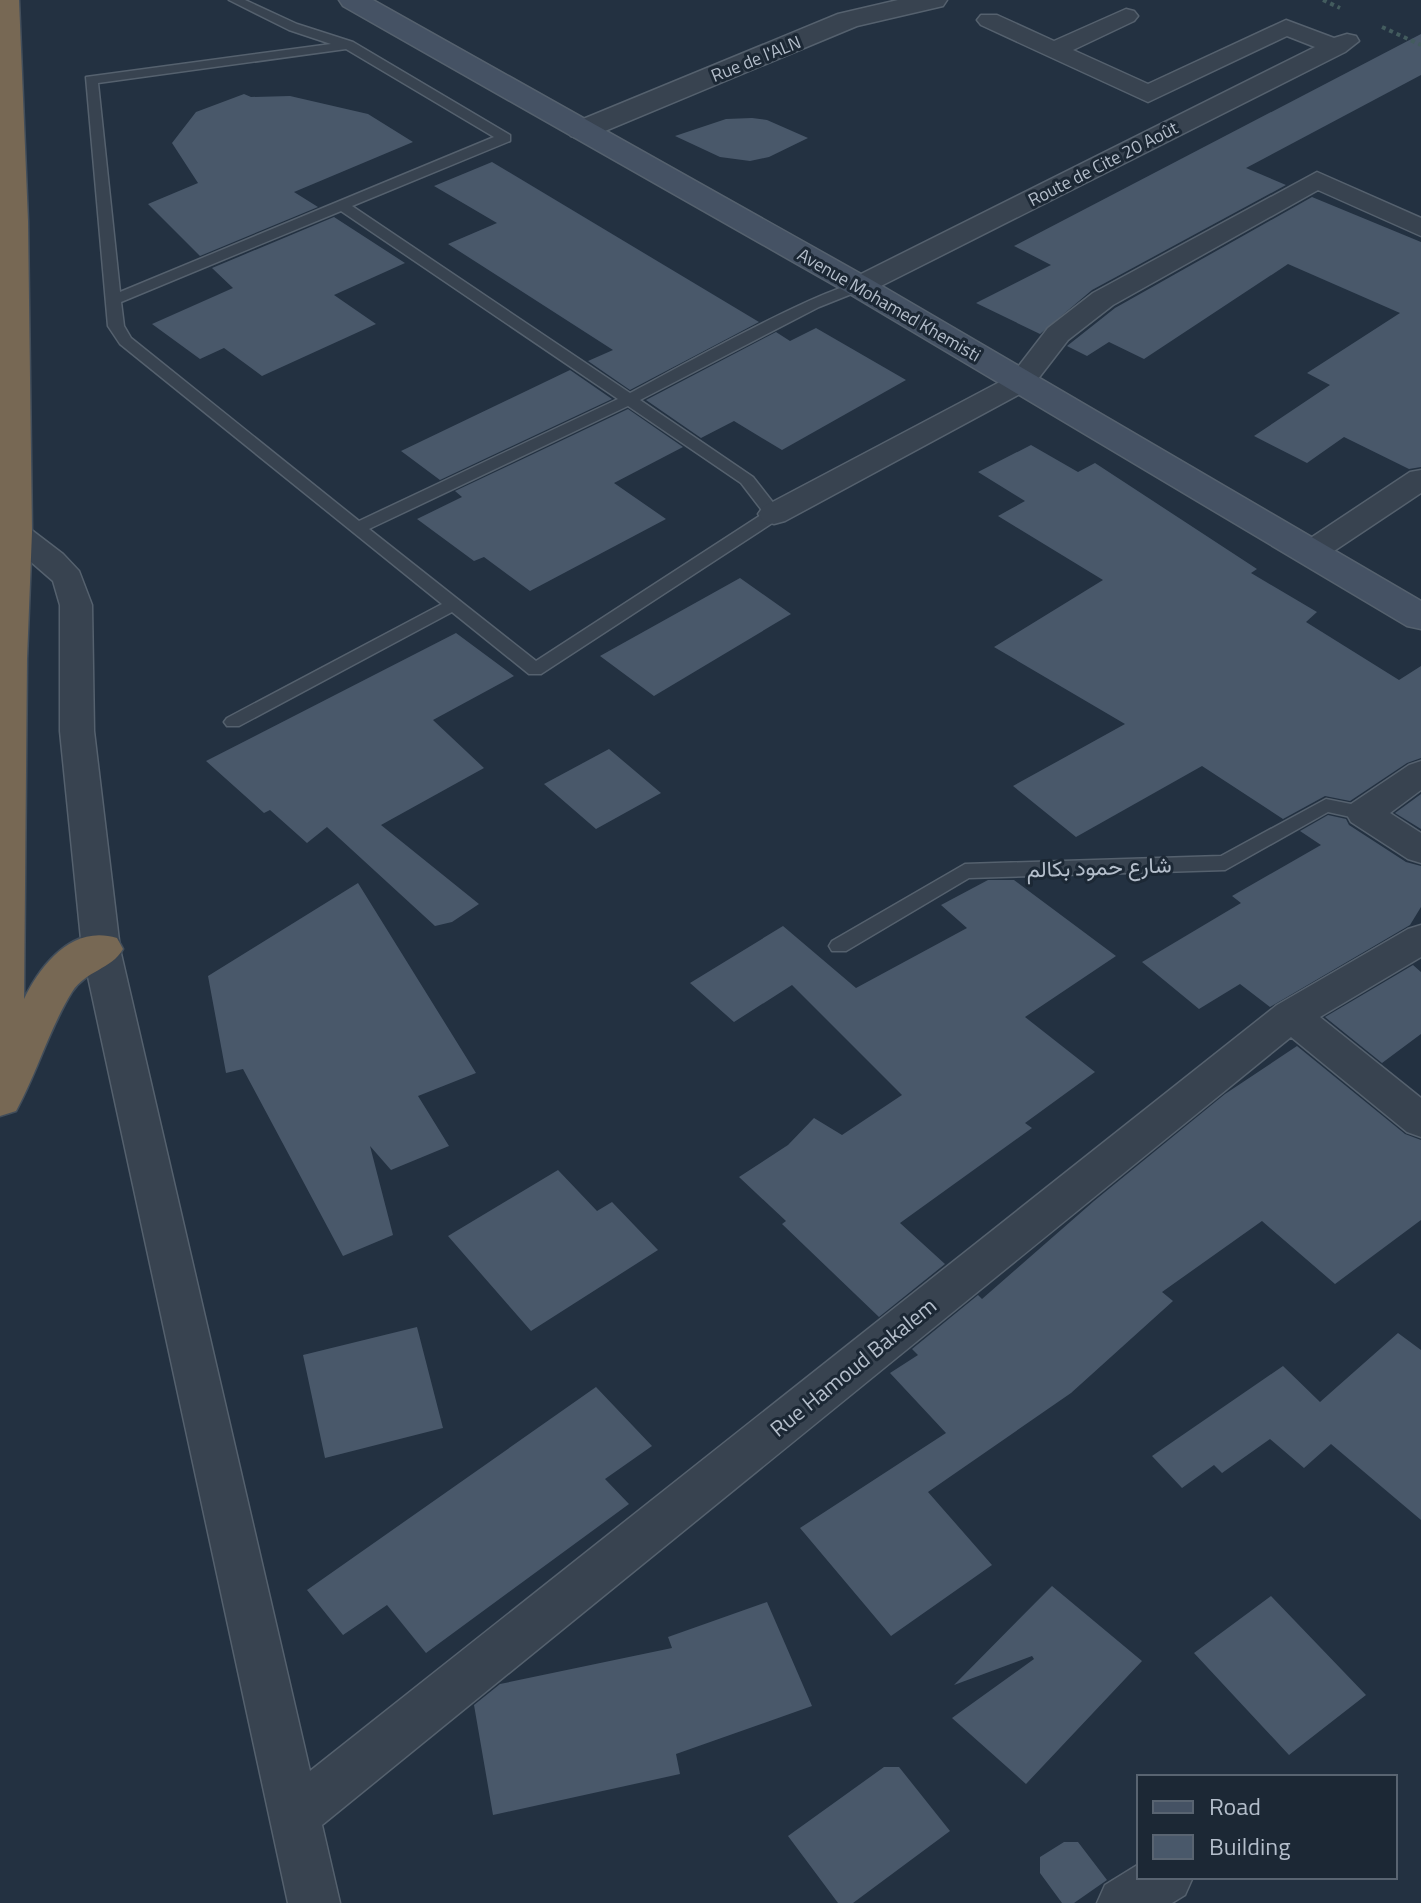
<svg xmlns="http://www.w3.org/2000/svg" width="1421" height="1903" viewBox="0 0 1421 1903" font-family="'Titillium Web',Vazirmatn,sans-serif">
<rect width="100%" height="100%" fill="#233141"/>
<path fill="#49586a" d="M1421 34V75L1246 168 1286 185 1092 290 1040 334 976 303 1051 265 1014 246Z
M244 94 251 97 290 96 368 114 413 142 294 192 318 207 200 256 148 204 198 183 172 143 196 112Z
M752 118 767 120 808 138 769 157 750 161 720 157 675 136 726 119Z
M492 162 759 322 630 390 588 361 613 350 448 244 497 223 434 186Z
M1312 197 1421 242V467L1409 469 1344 437 1307 463 1254 436 1330 385 1307 373 1400 313 1288 264 1144 359 1109 342 1087 356 1067 346 1115 308Z
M334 217 405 263 334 295 376 324 262 376 224 348 200 359 152 324 233 288 212 268Z
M816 328 906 380 782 450 734 421 701 438 646 400 776 332 790 341Z
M570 370 612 399 440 480 401 451Z
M628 409 683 447 614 483 666 519 530 591 484 557 474 561 417 519 462 497 455 491Z
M1031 445 1078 472 1095 463 1257 569 1251 573 1317 612 1306 622 1399 680 1421 666V758L1407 763 1350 801 1325 796 1283 819 1202 766 1076 837 1013 786 1125 724 994 647 1103 580 998 516 1025 501 978 472Z
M740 578 791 614 654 696 600 656Z
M456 633 514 676 433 720 484 768 381 825 479 904 452 922 435 926 327 827 307 843 270 810 264 813 206 761Z
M609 749 661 793 596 829 544 784Z
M1421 794V829L1395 813Z
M1328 815 1346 819 1349 825 1406 862 1421 866V907L1410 925 1270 1007 1240 984 1199 1009 1142 962 1241 903 1232 896 1321 845 1300 831Z
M988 880H1014L1116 956 1025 1017 1095 1072 1025 1123 1032 1128 900 1223 945 1264 879 1317 782 1224 786 1221 739 1177 788 1145 814 1118 842 1135 902 1095 792 985 734 1022 690 983 783 926 856 988 967 928 941 905Z
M358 883 476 1073 418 1096 449 1146 391 1170 370 1146 393 1235 343 1256 243 1069 226 1073 208 976Z
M1413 965 1421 972V1034L1382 1063 1325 1017Z
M1297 1046 1405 1134 1421 1140V1220L1335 1284 1262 1221 1162 1292 1173 1301 1071 1393 928 1492 992 1565 891 1636 800 1528 946 1433 890 1373 918 1355 912 1349 978 1295 982 1299 1094 1201 1225 1094Z
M558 1170 597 1211 612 1202 658 1250 531 1331 448 1236Z
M417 1327 443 1428 325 1458 303 1355Z
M1398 1333 1421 1350V1520L1331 1444 1304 1468 1270 1439 1222 1473 1214 1465 1182 1488 1152 1456 1283 1366 1320 1402Z
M596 1387 652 1446 605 1479 629 1504 426 1653 387 1605 343 1635 307 1590Z
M1052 1586 1142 1661 1026 1784 952 1718 1034 1659 1032 1656 954 1685Z
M1271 1596 1366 1695 1289 1755 1194 1653Z
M767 1602 812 1706 676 1754 680 1774 493 1815 474 1705 500 1684 672 1648 668 1637Z
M884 1767H899L950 1831 853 1903H838L788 1836Z
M1064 1842H1078L1107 1880 1074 1903H1062L1040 1873V1857Z"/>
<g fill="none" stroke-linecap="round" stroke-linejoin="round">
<g stroke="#55616e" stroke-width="3">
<path id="service" d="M229 0H245L297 24 353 42 510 135V141L352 206 630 393C665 375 838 278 864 283V289L819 307 640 400 753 477 782 514 780 518 541 674H529L452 612 239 726H227L224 722 227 718 442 604 120 344 108 326 86 77 331 44 289 30ZM346 49 494 137 120 292 98 83ZM341 211 618 399 359 521 131 338 124 326 121 302ZM628 406 741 483 764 513 536 661 369 529Z
M1326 799 1371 808 1373 813 1364 820 1328 812 1225 870 969 878 846 951H832L829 946 832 941 965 864 1221 856Z"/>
</g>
<g stroke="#55616e" stroke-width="3">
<path id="minor" d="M1126 9 1134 11 1138 16 1134 21 1073 50 1148 84 1286 20 1334 38 1347 34 1356 36 1359 41 1345 52 869 292 859 294 849 292 845 286 849 280 1315 47 1287 36 1148 102 981 25 977 20 981 15H997L1054 41Z
M1317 172 1421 218V236L1318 190 1113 305 1068 340 1031 388 785 521 774 524 763 521 758 514 763 507 1011 376 1048 328 1093 293Z
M1421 470V493L1322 559 1311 562 1300 559 1295 552 1300 545 1410 472Z
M14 522 25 525 63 554 79 571 92 605 94 731 120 949 310 1771 1277 1005 1408 929 1421 925V957L1320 1017 1421 1098V1137L1407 1132 1291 1037 322 1825 340 1903H288L82 949 60 731V605L53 581 0 535 3 525Z
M1421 761V790L1390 813 1421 833V863L1408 859 1351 822 1346 813 1351 804 1409 765Z
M1139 1864V1877H1193L1185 1895 1172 1903H1097L1105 1885Z"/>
</g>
<g stroke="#55616e" stroke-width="3">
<path id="tertiary" d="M898 0H947L943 6 857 26 593 136 582 139 571 136 567 130 571 124 838 14Z"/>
</g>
<g stroke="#55616e" stroke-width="3">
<path id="secondary" d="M339 0H373L870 279 1421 601V629L1407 626 848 293 343 6Z"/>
</g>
<g stroke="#424e5b" stroke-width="3">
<path id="motorway" d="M0 0H19L28 221 32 532 27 659 24 999C41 964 73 924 117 938L123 949C111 970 86 970 72 992 49 1029 37 1073 16 1111L0 1116Z"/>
</g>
<path stroke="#435c5e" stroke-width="4" stroke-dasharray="4 4" stroke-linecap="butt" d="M1323 0 1340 8
M1382 27 1421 45"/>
<use href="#service" fill="#384350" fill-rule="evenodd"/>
<use href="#minor" fill="#384350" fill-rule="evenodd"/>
<use href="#tertiary" fill="#384350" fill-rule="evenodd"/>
<use href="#secondary" fill="#455264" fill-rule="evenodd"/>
<use href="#motorway" fill="#776854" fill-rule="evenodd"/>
</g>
<g text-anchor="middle" stroke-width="6" stroke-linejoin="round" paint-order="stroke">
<g font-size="18" fill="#b4becb" stroke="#1c2835">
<text transform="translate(756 59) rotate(-22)" y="6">Rue de l'ALN</text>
<text transform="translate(1103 164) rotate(-27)" y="6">Route de Cite 20 Août</text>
<text transform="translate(889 305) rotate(30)" y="6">Avenue Mohamed Khemisti</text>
</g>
<g font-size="22" fill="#b4becb" stroke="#1c2835">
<text transform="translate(1099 867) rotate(-2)" y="8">شارع حمود بكالم</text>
<text transform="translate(853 1367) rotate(-39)" y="8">Rue Hamoud Bakalem</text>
</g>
</g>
<rect x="1137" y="1775" width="260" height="104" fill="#1c2835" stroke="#596471" stroke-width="2"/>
<rect x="1153" y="1801" width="40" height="12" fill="#455264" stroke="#596471" stroke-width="2"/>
<text x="1209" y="1815" font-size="24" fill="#b4becb">Road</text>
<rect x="1153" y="1835" width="40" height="24" fill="#49586a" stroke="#596471" stroke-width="2"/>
<text x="1209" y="1855" font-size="24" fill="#b4becb">Building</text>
</svg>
